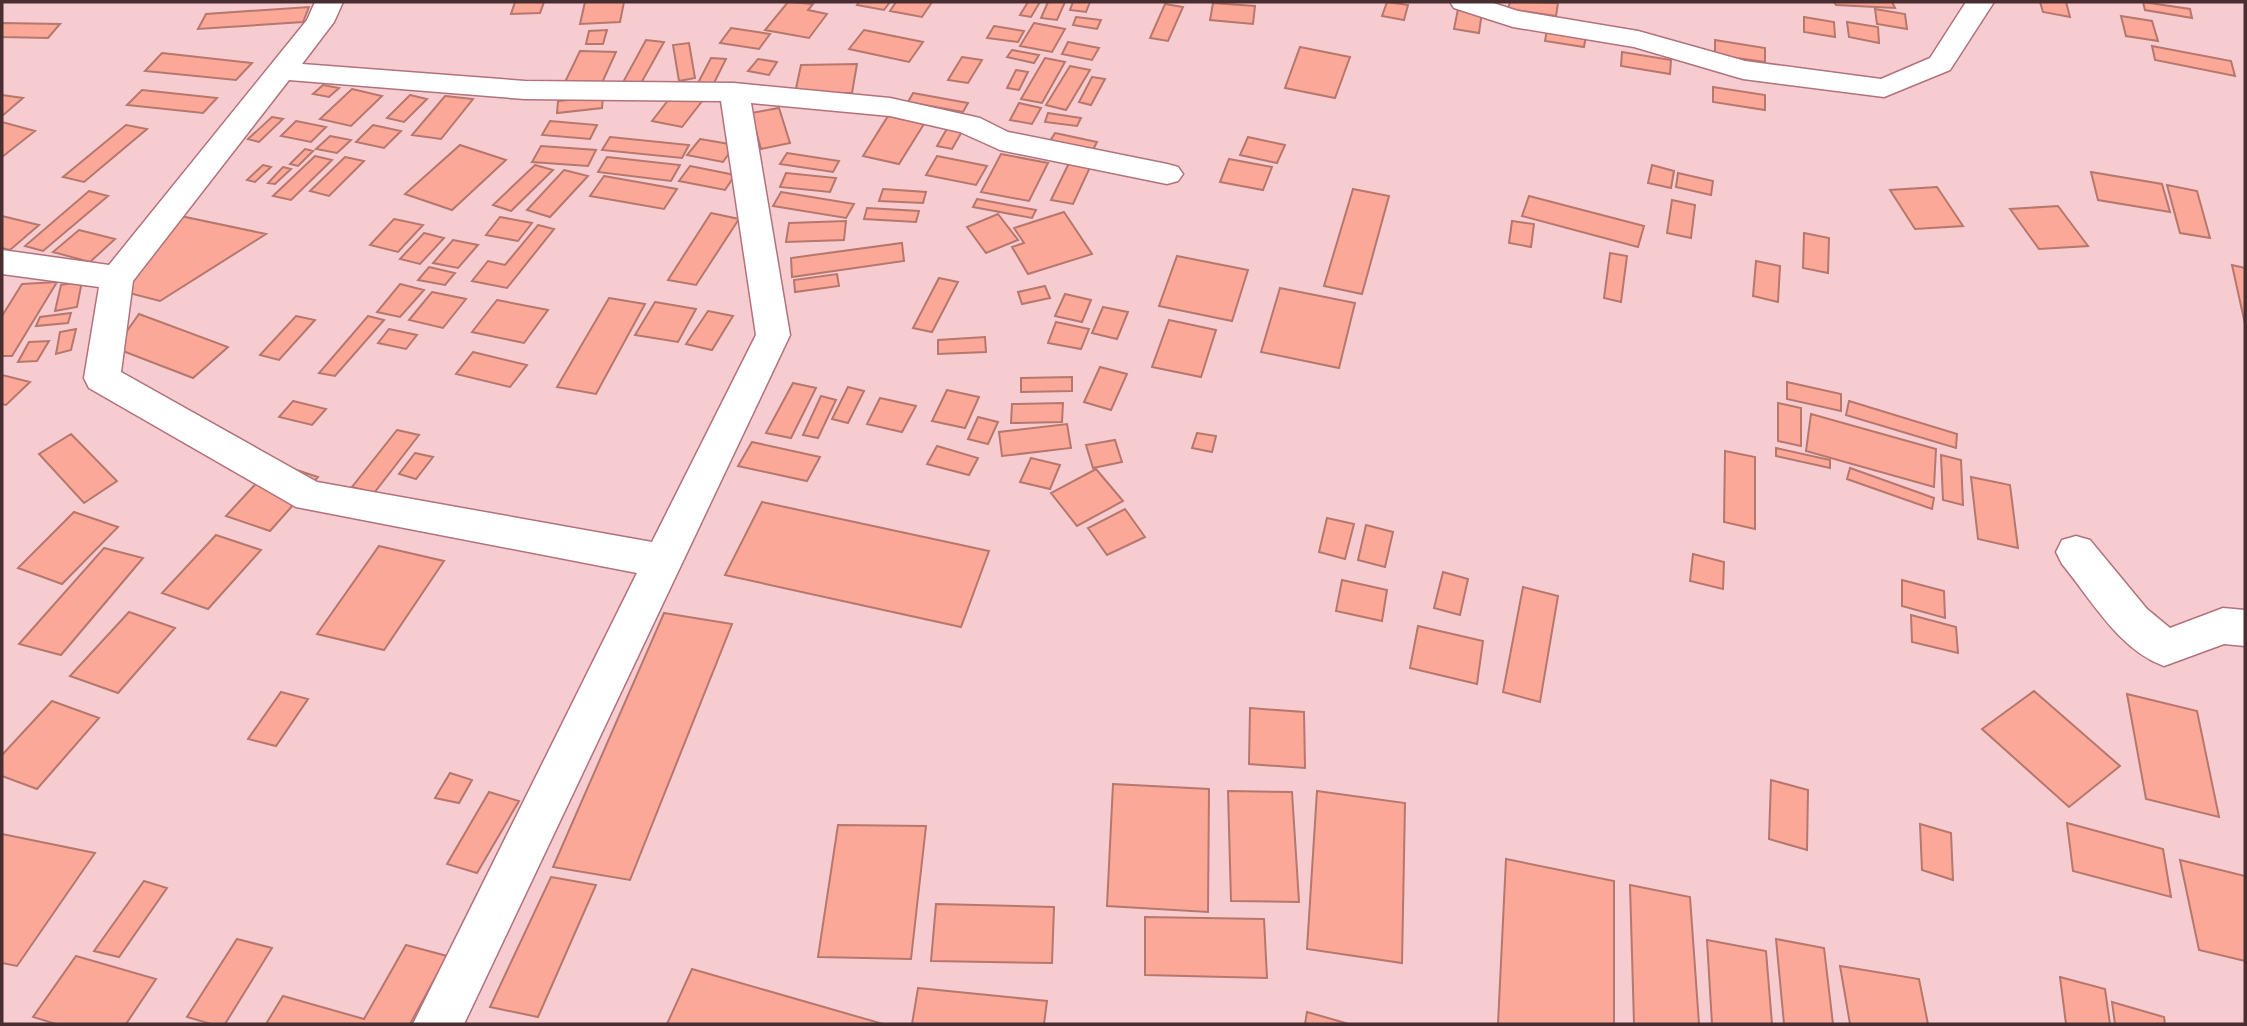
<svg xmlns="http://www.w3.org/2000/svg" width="2247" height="1026" viewBox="0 0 2247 1026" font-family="'Roboto Condensed',sans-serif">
<rect width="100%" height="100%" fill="#f7ccd1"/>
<path fill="#fca899" stroke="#b6776c" stroke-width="2" d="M515 2H544L540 13 511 14Z
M585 2H624L620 22 580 24Z
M788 2 813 4 808 10 827 14 809 38 765 30Z
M859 2H890L884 10 857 5Z
M896 2H932L922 17 890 11Z
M1028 2H1040L1031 17 1020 15Z
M1048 2H1065L1057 20 1041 18Z
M1073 2H1090L1086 12 1070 10Z
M1387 2 1408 5 1404 20 1382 16Z
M1510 2 1558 3 1556 16 1508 9Z
M1834 2H1892L1895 8 1836 5Z
M2040 2H2066L2070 17 2043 12Z
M2143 2 2190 9 2192 18 2145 10Z
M1213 3 1255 6 1253 24 1210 20Z
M1165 4 1183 7 1168 41 1150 38Z
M309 7 303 22 198 29 206 14Z
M1458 9 1482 12 1479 33 1454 29Z
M1875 9 1905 14 1907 29 1877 24Z
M2121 16 2152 21 2158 41 2126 36Z
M1076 17 1101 20 1097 29 1073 25Z
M1804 17 1834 22 1835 37 1804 32Z
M1847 22 1878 27 1879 43 1849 37Z
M2 23 60 24 48 38 2 37Z
M1034 23 1065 29 1052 52 1020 46Z
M994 26 1024 31 1018 42 987 38Z
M731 28 770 34 759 49 720 43Z
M607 30 603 44H586L589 31Z
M864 30 923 42 909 62 849 49Z
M1547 30 1586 36 1584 47 1545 41Z
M646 40 664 42 640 85 622 84Z
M1715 40 1765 48V62L1715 55Z
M1068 42 1099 48 1092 60 1062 54Z
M689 43 695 78 679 81 673 45Z
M2152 46 2231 61 2235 76 2155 60Z
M1300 47 1350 57 1335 98 1285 88Z
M1012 50 1039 55 1034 63 1007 57Z
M580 51 616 52 601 85 564 84Z
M1622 52 1671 60 1670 74 1621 66Z
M162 53 252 63 236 80 145 71Z
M962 57 982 60 968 83 948 80Z
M711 58 726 59 713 85 698 83Z
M1045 58 1065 62 1042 103 1021 99Z
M758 59 777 62 769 75 748 71Z
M857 64 852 93H795L801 65Z
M1070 66 1090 70 1066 110 1046 105Z
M1016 70 1028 72 1019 90 1007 88Z
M1092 77 1105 79 1091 105 1079 102Z
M323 85 339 88 329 97 313 94Z
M1713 87 1765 95V110L1713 102Z
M352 89 382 96 351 126 320 119Z
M142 90 217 98 203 113 127 105Z
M913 93 968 103 963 112 908 102Z
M673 94 703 100 682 127 652 121Z
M2 95 23 98 2 116Z
M410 95 427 99 404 122 387 118Z
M445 96 473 99 441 139 412 135Z
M603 97 602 108 557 113 558 101Z
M1019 103 1041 108 1032 124 1010 120Z
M779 108 790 143 761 149 751 113Z
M1048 113 1081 118 1077 126 1045 122Z
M888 116 924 124 899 164 863 156Z
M272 117 283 119 259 142 248 139Z
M296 121 326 127 311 142 281 136Z
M550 121 597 125 590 139 542 135Z
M2 123V122L35 131 2 157Z
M126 125 147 129 84 182 63 177Z
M373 125 401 131 384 148 356 142Z
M949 125 964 128 952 149 937 146Z
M1055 133 1097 142 1091 154 1048 144Z
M330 136 351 140 337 153 316 149Z
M610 137 689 145 682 158 602 150Z
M1248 137 1285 145 1277 163 1240 155Z
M700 139 735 145 723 162 687 155Z
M460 145 506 160 452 210 405 194Z
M541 146 596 150 588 166 532 162Z
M305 149 313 151 298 166 290 164Z
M787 153 839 161 833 172 780 164Z
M1001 154 1048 163 1029 201 981 192Z
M315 156 332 160 291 200 273 196Z
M937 156 987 166 976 185 926 175Z
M345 157 364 161 329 196 310 191Z
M607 157 680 165 671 181 598 172Z
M1071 159 1092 163 1073 204 1051 200Z
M1229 159 1272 167 1263 190 1220 182Z
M263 165 271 167 255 182 247 180Z
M535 165 553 170 511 211 493 205Z
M1652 165 1674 171 1671 188 1648 183Z
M690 166 735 175 725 190 679 181Z
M283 167 291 169 275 184 268 183Z
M564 170 588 176 550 217 527 210Z
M2091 172 2162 184 2170 212 2098 200Z
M786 173 836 178 830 192 780 187Z
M1678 173 1713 181 1711 195 1676 187Z
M604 176 677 189 664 209 590 196Z
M2167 185 2197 191 2210 238 2180 233Z
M1937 187 1963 226 1915 229 1890 190Z
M883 189 926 192 923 203 879 201Z
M1353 189 1389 196 1362 294 1324 286Z
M89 191 108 196 43 251 25 246Z
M781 192 854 204 846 218 773 206Z
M1529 196 1644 226 1638 247 1522 216Z
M977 199 1036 210 1032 218 973 207Z
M1672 200 1695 205 1691 238 1667 233Z
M2058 206 2088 246 2039 249 2010 209Z
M867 208 919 211 916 222 864 219Z
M1064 212 1092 254 1028 274 1012 247 1024 243 1014 228Z
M711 213 739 219 696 285 668 280Z
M171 214 266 234 160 301 121 291Z
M998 214 1018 240 986 253 967 227Z
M2 216 39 225 10 250 2 248Z
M500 217 532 223 518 241 486 235Z
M394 219 423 225 398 252 370 245Z
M846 221 844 240 786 242 789 223Z
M1512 221 1534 224 1531 247 1509 243Z
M538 225 554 229 507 288 472 281 488 261 505 265Z
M79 230 115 239 90 262 53 252Z
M424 233 444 238 420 264 400 259Z
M1804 233 1829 238 1828 273 1803 268Z
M453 240 478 245 458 268 433 263Z
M902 243 904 261 792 277 791 258Z
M1610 253 1627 256 1621 302 1604 298Z
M1177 256 1248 270 1232 321 1159 306Z
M1756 261 1780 266 1778 302 1753 296Z
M2232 265 2245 268V324Z
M429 267 455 273 445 285 418 280Z
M837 274 839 286 795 292 794 280Z
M939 278 958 282 932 332 913 328Z
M82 281 77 307 55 311 61 285Z
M57 282 12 356H2V316L22 284Z
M400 284 424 290 400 317 377 312Z
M1045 286 1050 298 1022 304 1018 292Z
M1280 288 1355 303 1339 368 1261 352Z
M432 292 466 299 443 328 409 320Z
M1065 294 1091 300 1082 322 1055 316Z
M609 298 645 304 596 394 557 387Z
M497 300 548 310 524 343 472 332Z
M655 302 696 309 678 342 635 335Z
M1103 307 1128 312 1117 339 1092 333Z
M708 311 733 316 712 350 686 344Z
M71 313 68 323 36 326 40 317Z
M139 314 228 347 193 378 115 348Z
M296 316 315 320 279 360 260 355Z
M368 316 384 320 335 376 319 373Z
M1169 320 1216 330 1201 377 1152 367Z
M1056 322 1089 329 1081 349 1048 343Z
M76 329 71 350 56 354 60 332Z
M389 329 417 335 406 349 378 343Z
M985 337 986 352 938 354V340Z
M49 341 37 361 18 362 29 342Z
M473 352 527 365 510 387 456 374Z
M1100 367 1127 374 1111 410 1084 402Z
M2 375 30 382 6 405 2 404Z
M1072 377V391L1021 392V378Z
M1787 382 1841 394V411L1787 399Z
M793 383 816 388 791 438 766 433Z
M848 387 864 391 848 423 832 419Z
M947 390 979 397 965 428 932 421Z
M821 396 836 400 818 438 803 435Z
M880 398 916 406 902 432 867 424Z
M293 401 326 409 312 425 279 417Z
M1849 401 1957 434 1956 448 1846 415Z
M1063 403 1062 422 1011 423 1012 404Z
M1778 403 1801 408V446L1778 441Z
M1811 414 1936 449 1934 487 1806 451Z
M978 417 998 422 988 444 968 439Z
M1067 424 1071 448 1002 456 999 432Z
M397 430 419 435 374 493 352 487Z
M1197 433 1216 436 1212 452 1192 448Z
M71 434 117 481 84 503 39 454Z
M1115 440 1122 462 1093 468 1086 445Z
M752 442 820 457 807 481 738 466Z
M937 446 978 458 969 475 927 464Z
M1776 448 1830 460V468L1776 456Z
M1725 451 1755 457V529L1724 522Z
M415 453 433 457 416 479 399 474Z
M1941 455 1961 460 1963 505 1943 500Z
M1031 458 1060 465 1050 489 1020 482Z
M275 463 318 477 270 531 226 516Z
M1850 468 1934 498 1932 509 1847 479Z
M1096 469 1123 501 1077 526 1051 493Z
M1971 477 2010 485 2018 548 1978 539Z
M762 502 989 551 961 627 725 575Z
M1125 509 1145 537 1107 555 1088 528Z
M74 512 118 527 62 584 18 568Z
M1327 518 1354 524 1345 559 1319 552Z
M1366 525 1393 532 1385 567 1358 560Z
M216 535 261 550 208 609 162 593Z
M379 546 444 561 384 650 317 634Z
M104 548 143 558 61 655 19 644Z
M1693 554 1724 562 1723 589 1690 581Z
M1443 572 1468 579 1460 615 1434 608Z
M1342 580 1387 590 1382 621 1336 611Z
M1902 580 1944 591 1945 618 1902 606Z
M1523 587 1558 596 1540 702 1503 692Z
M129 612 175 628 118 693 70 676Z
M664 613 732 624 630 880 553 867Z
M1911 615 1956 627 1958 653 1912 642Z
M1418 626 1483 641 1477 684 1410 668Z
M2034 691 2120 766 2069 807 1982 729Z
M281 692 308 699 276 746 248 739Z
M2127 694 2197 711 2219 817 2146 799Z
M52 701 99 718 37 789 2 776V755Z
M1250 708 1304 712 1305 768 1249 764Z
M450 773 472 780 459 803 435 798Z
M1771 780 1808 790 1807 850 1769 839Z
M1113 784 1209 789 1208 912 1107 906Z
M1228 791 1292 792 1299 902 1231 901Z
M1317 791 1405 803 1402 963 1307 949Z
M489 792 519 801 477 873 447 864Z
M2067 823 2163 849 2171 897 2073 871Z
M1920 824 1951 833 1953 880 1922 870Z
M838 825 926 826 911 959 818 957Z
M2 834 95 853 17 966 2 963Z
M1506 859 1614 881V1024H1498Z
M2180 860 2245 876V961L2199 950Z
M551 877 596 885 538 1017 490 1007Z
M144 881 167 888 119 957 94 951Z
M1630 885 1690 897 1699 1024H1634Z
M936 904 1054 907 1052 963 931 961Z
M1145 917 1264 919 1267 978 1145 975Z
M237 939 272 948 225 1024H211L187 1017Z
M1776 939 1824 948 1833 1024H1784Z
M1707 940 1766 951 1772 1024H1712Z
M406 945 447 956 410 1024H266L283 996 364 1019Z
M76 956 156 979 126 1024H56L33 1017Z
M1840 966 1919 979 1928 1024H1850Z
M692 969 883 1024H667Z
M2060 977 2105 989 2110 1024H2066Z
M918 988 1047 1001 1044 1024H912Z
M2112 1002 2164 1017 2165 1024H2115Z
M1307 1012 1349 1024H1305Z"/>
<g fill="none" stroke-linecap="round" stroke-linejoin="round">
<g stroke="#b1727b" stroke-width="3">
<path id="minor" d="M315 2H343L334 22 302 64 525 81 734 83 890 98 980 118 1008 132 1167 164 1178 167 1183 174 1178 181 1167 184 1000 150 960 132 890 116 751 103 790 335 464 1024H413L637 573 296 507 89 388 84 378 99 287 2 274V250L109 265 307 20ZM289 80 525 99 721 101 756 335 652 542 317 482 121 372 133 281Z
M1450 2H1490L1518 11 1638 31 1745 61 1881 79 1930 58 1966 2H1994L1950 70 1884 97 1743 79 1634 47 1513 27 1454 8Z
M2076 536 2090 540 2147 609 2170 628 2223 608 2245 610V646L2224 644 2164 666C2119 650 2091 599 2062 564L2056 552 2062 540Z"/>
</g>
<use href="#minor" fill="#fff" fill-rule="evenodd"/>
</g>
<rect width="2247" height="1026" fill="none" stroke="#492e31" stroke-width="7"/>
</svg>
